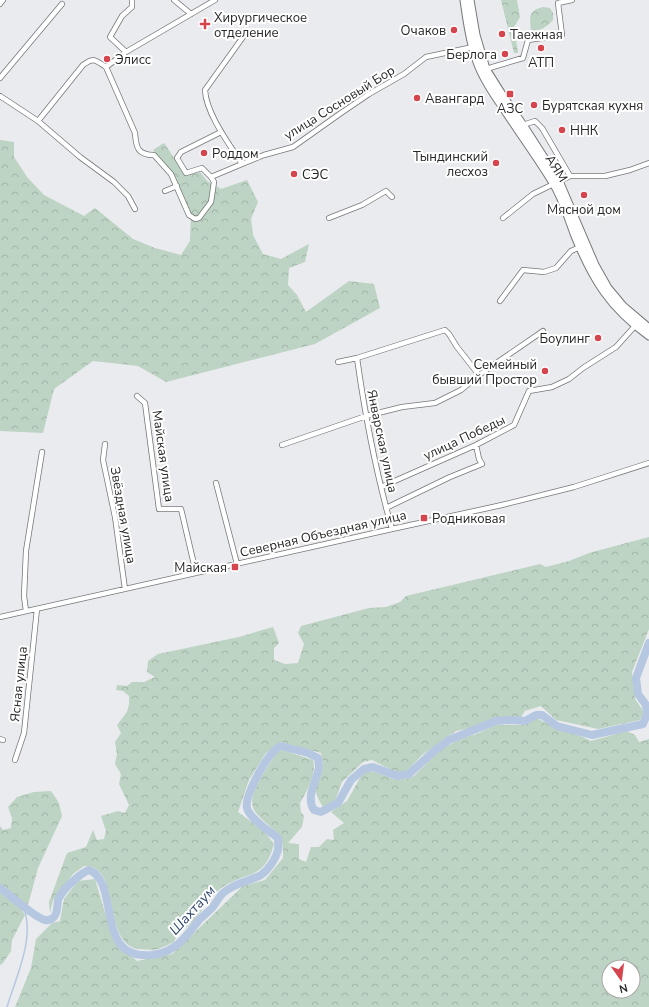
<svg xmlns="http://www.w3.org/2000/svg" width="649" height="1007" viewBox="0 0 649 1007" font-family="'Nunito Sans',sans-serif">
<defs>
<pattern id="forest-crowns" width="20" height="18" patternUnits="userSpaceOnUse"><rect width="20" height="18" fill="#bdd3c3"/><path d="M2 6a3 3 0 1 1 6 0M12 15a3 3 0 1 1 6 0" fill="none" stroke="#a2b5a8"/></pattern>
</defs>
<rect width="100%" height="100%" fill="#e9ebee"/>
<path fill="url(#forest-crowns)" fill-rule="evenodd" d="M501 0H517L520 17 514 27 518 53H514Z
M543 7 550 8 553 13V20C547 27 540 31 531 32 530 18 527 11 543 7Z
M0 140 14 142V157L27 177 44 195 84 216 95 208 133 239 155 248 181 255 190 241 191 214 176 178 153 150 164 143 186 175 200 172 207 181 221 189 247 180 258 202 251 219 253 235 263 254 281 259 309 244 305 262 289 268 288 285 297 295 306 312 349 281 374 284 380 308 315 344 166 382 138 366 93 361 54 389 43 433 0 431Z
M649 537V629L632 672 635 699 644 712 640 720 598 729 556 720 541 706 525 711 521 717H503L472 728 456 731 422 755 406 772H395L372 760 363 762 342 782 335 801 323 807C311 787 317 790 322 772 324 766 322 758 321 753L281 742 266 753 249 780 238 812 264 831 274 844C264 882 245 870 220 889 212 895 200 914 192 922 186 929 177 933 174 942 157 950 157 951 139 949 109 945 116 895 102 875 100 872 96 869 93 867L84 866 73 874 53 900 50 913 49 902 67 853 86 847 93 830 97 840 104 839 106 831 101 816 118 811 125 813 129 805 119 784 121 774 115 764 117 754 115 742 121 733 117 725C126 713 130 711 129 696L123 691 116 690 117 685 127 686 132 682H144L155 677 147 672 148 661 158 654 239 637 273 627 279 643 274 648V660L285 664 298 663 304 644 298 633 301 626 369 608 386 607 400 602 406 596 540 564 546 567 569 561 589 553Z
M536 718 558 729 577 734 591 741 627 731 635 735 639 742 649 739V1007H15L31 968 36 939 52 923 60 921 64 899 78 881 95 879 113 940 137 961 172 954 243 886 265 880 283 858C283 853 283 847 282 842 275 822 244 817 254 792 259 778 269 765 277 752L283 750 313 760C317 774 307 791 300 803L301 812 304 816 302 827 288 843 299 844V859L306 862 311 847H319L327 839 334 840 333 830 344 823 331 812 347 801 361 776 367 771 375 772 396 780 406 779 414 776 440 750 462 738 477 734 495 725H525ZM609 967H633V991H609Z
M51 791 59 803 62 816 38 868 28 905 0 884V826L3 830 11 828 12 818 8 807 17 797 34 792Z
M0 891 22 910 25 915 12 940 11 951 3 963 0 965Z"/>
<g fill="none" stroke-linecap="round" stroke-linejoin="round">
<path stroke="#b6c8e1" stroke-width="1.5" d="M7 1007C16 976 36 937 23 906"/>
<path stroke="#b6c8e1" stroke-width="8" d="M0 888C10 895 35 918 45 920 49 921 52 919 54 917 58 913 57 905 58 900 62 890 79 874 89 870 114 879 103 932 125 949 139 959 161 956 174 947 183 942 192 928 199 920 203 916 208 912 212 908 216 903 219 897 223 893 236 882 248 882 261 875 267 871 275 860 277 853 279 849 278 843 278 838 269 831 250 819 247 808 244 796 265 760 274 751 276 748 279 747 281 746L308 753 318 758C318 761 319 764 319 767 317 782 305 796 314 810L321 812 338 803 351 780 364 769 373 767 397 776 409 774 433 752 449 740 496 721 511 720 525 721 536 715H542L557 726 592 735 643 724 647 714 646 705 638 694 636 678 649 643"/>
<g stroke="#757779" stroke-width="6">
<path id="minor" d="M174 0 191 14
M0 4 3 0
M243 37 205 90C206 113 229 144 242 164L264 155 293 147 341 113 369 94 404 74 426 57 473 47
M126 52 110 37 122 16 132 7V0
M106 67 135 133C136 148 138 155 154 155L171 174 189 215 195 219 199 218 211 202 214 182 211 177
M106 67 126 52 215 0
M486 69 523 58 528 40 562 35 558 3 572 0
M0 78 62 4
M0 96 38 121 80 157 114 182 128 196 135 209
M38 121 83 65C94 57 95 60 106 67
M523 125 535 121 542 128 570 176
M221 132 181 152 177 158 186 173 202 168 211 177 242 164
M165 191 177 186
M329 218 362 205 386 191 392 197
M503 218 533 194 570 176H605L630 170 649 163
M500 301 523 270 544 272 556 268 571 251 580 247
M357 358C365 415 376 473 392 529
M338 362 357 358 445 330 449 334 457 347 479 375
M137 396 145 403 159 509H181L196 573
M105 444 103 460 115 517 125 589
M282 445 366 416 402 407 435 403 461 390 479 375 543 331
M216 483 237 564
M381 487 476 445 514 425 529 391 552 387 569 379 583 368 616 347 635 326
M386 508 450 477 482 464 479 459 476 445
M26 611 24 596 26 551 42 452
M0 617 392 529 502 505 574 487 649 463
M0 739 3 740
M15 760 24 733 37 609"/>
</g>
<g stroke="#757779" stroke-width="9">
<path id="highway" d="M464 0C467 21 470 42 477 62 483 79 494 95 504 109 520 134 538 158 553 183 563 199 568 218 575 236 593 280 610 308 649 336
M470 0 476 35 486 69 503 96 523 125 559 181 595 265 608 288 623 306 649 328"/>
</g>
<use href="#minor" stroke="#fff" stroke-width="4.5"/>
<use href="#highway" stroke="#fff" stroke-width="7"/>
</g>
<g fill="#d5454d" stroke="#fff" stroke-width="1.5">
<path d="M203 18h4v4h4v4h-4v4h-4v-4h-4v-4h4z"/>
<circle cx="454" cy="30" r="4"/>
<circle cx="502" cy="34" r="4"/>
<circle cx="541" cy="48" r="4"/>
<circle cx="505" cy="54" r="4"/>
<circle cx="107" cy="59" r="4"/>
<rect x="506" y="90" width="8" height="8" rx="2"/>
<circle cx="417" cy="98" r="4"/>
<circle cx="534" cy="105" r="4"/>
<circle cx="562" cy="130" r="4"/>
<circle cx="204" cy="153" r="4"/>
<circle cx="496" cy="163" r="4"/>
<circle cx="294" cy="174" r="4"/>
<circle cx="584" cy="195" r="4"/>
<circle cx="598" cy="338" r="4"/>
<circle cx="545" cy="371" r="4"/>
<rect x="420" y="514" width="8" height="8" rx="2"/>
<rect x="231" y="563" width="8" height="8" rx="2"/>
</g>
<g text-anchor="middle" stroke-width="4" stroke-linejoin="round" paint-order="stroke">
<g font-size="13" fill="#272728" stroke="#fff" text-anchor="start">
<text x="214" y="22">Хирургическое<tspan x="214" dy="15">отделение</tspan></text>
<text x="446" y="35" text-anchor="end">Очаков</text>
<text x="510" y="39">Таежная</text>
<text x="497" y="59" text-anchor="end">Берлога</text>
<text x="115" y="64">Элисс</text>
<text x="541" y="67" text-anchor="middle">АТП</text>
<text x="425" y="103">Авангард</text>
<text x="542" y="110">Бурятская кухня</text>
<text x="510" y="113" text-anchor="middle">АЗС</text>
<text x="570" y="135">ННК</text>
<text x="212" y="158">Роддом</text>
<text x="488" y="161" text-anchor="end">Тындинский<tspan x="488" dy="15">лесхоз</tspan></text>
<text x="302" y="179">СЭС</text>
<text x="584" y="214" text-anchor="middle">Мясной дом</text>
<text x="590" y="343" text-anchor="end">Боулинг</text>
<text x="537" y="369" text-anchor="end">Семейный<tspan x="537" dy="15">бывший Простор</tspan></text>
<text x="432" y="523">Родниковая</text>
<text x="227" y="572" text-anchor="end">Майская</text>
</g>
<g font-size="13" fill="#272728" stroke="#fff">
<text transform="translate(339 102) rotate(-32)" y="5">улица Сосновый Бор</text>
<text transform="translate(557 168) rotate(58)" y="5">АЯМ</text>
<text transform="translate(464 437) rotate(-25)" y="5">улица Победы</text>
<text transform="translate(383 441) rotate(78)" y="5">Январская улица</text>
<text transform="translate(164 456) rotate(82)" y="5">Майская улица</text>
<text transform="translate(124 515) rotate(80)" y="5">Звёздная улица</text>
<text transform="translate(323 533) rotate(-13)" y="5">Северная Объездная улица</text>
<text transform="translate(18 684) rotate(-84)" y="5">Ясная улица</text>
</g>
<g font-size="14" font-style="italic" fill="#2e486d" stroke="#fff">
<text transform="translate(192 910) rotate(-48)" y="5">Шахтаум</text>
</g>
</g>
<g transform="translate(621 979) rotate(166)"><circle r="19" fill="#ffffff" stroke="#a9a9a9"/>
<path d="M0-3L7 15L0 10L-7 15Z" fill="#d5454d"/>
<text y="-6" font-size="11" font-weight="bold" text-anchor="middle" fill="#272728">N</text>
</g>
</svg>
